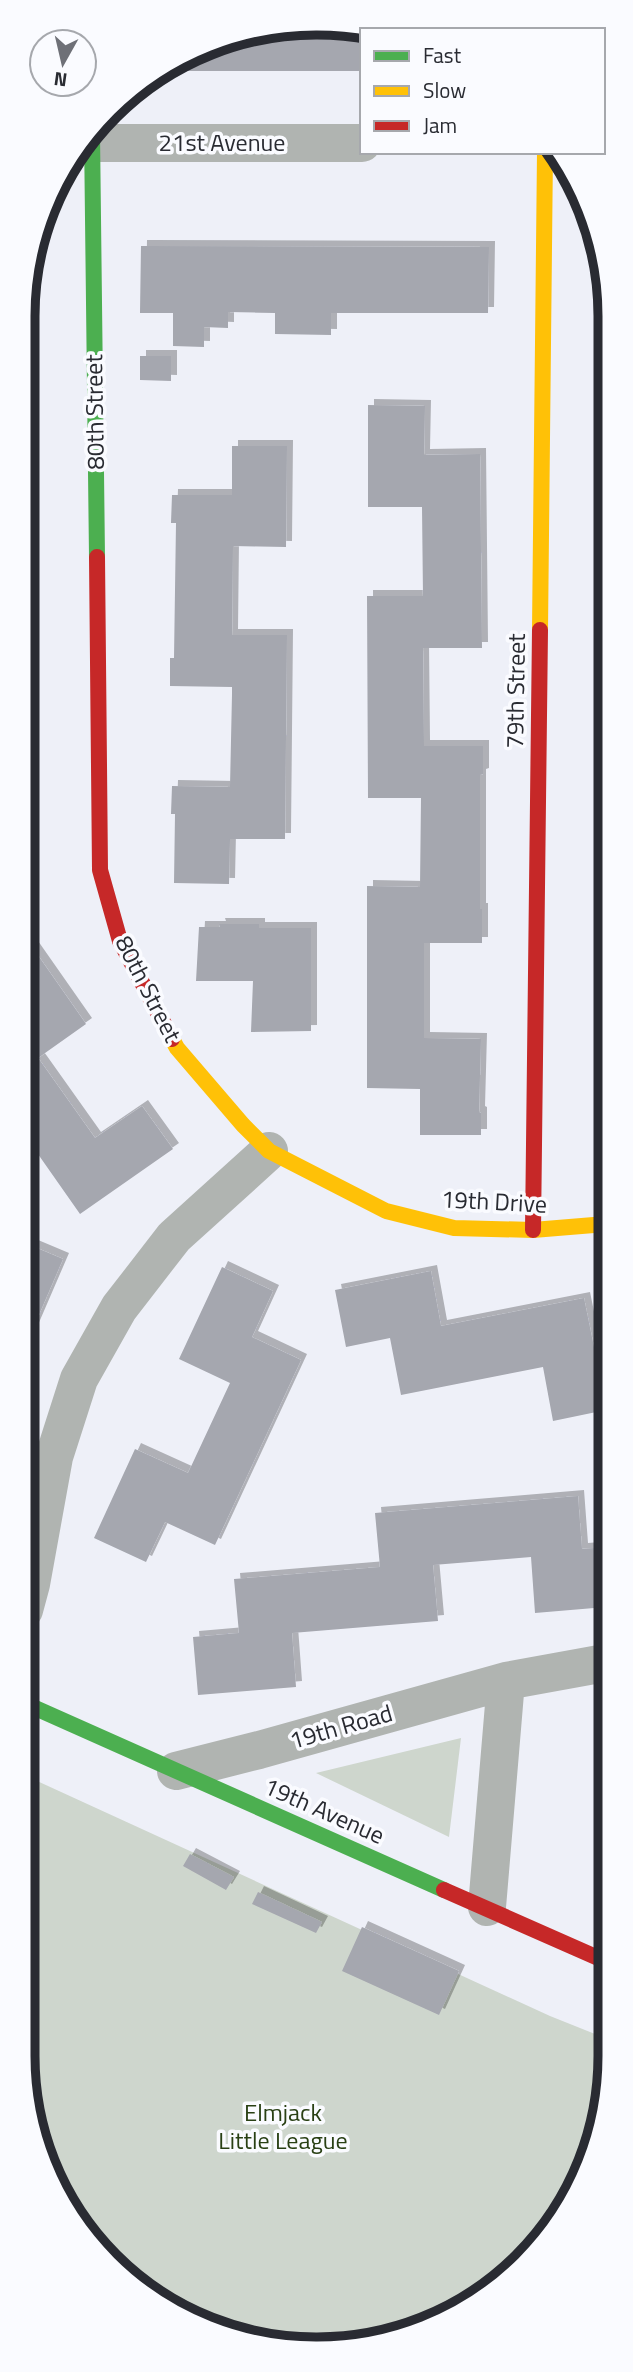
<svg xmlns="http://www.w3.org/2000/svg" width="633" height="2372" viewBox="0 0 633 2372" font-family="'Titillium Web',sans-serif">
<defs>
<filter id="shadow"><feDropShadow dx="6" dy="-6" stdDeviation="0" flood-color="#0004"/></filter>
</defs>
<rect width="100%" height="100%" fill="#eef0f8"/>
<path fill="#ced6cd" d="M461 1738 449 1837 316 1773Z
M24 1775 550 2016 605 2038V2112L571 2203 496 2288 393 2339 297 2349 186 2319 96 2249 45 2168 23 2056Z"/>
<path fill="#a5a7af" filter="url(#shadow)" d="M259 28H362V71H157Z
M596 241 608 279V334H599V312H596Z
M141 246 489 247 488 313H331V335L275 334V313L228 312V328L204 327V347L173 346V313H140Z
M140 356H171V381L140 380Z
M368 405 425 406 424 455 480 454 482 648H423L424 746H483V774L480 775V909H482V943H424V1038L481 1039 479 1112 481 1113V1135H420V1089L367 1088V886L420 887 421 798H368L367 596H423L422 507H368Z
M232 446H287L286 547 233 546 232 635H287L285 839H230L229 884 174 883 175 814H171L172 786 230 787 232 694V687L170 686V658H174L175 590 176 523H171L172 495H232Z
M219 924H259V928H311V1031L251 1032 253 981H196L199 927H220Z
M30 944 86 1024 38 1058 41 1062 95 1138 142 1106 173 1149 80 1214 26 1137V946Z
M25 1243 63 1259 25 1347Z
M222 1267 273 1291 252 1337 301 1360 215 1545 165 1522 146 1562 94 1538 135 1449 188 1473 230 1383 179 1359Z
M431 1271 441 1326 584 1298 596 1357 606 1355V1410L553 1421 543 1367 401 1395 390 1338 346 1347 335 1290Z
M578 1496 582 1549 606 1547V1607L535 1613 531 1557 433 1565 438 1621 292 1633 296 1687 198 1695 193 1637 239 1633 234 1579 380 1567 375 1513Z
M599 1752H605V1850H599Z
M190 1854 234 1877 226 1890 183 1866Z
M258 1892 322 1922 316 1933 252 1904Z
M362 1927 459 1971 439 2015 342 1971Z"/>
<g fill="none" stroke-linecap="round" stroke-linejoin="round">
<path stroke="#b0b4b1" stroke-width="38" d="M83 143H362
M24 1610 31 1584 54 1457 79 1379 119 1308 174 1237 269 1151
M176 1771 259 1750 506 1681 605 1663
M487 1907 506 1681"/>
<path stroke="#4caf50" stroke-width="16" d="M92 133 97 557
M24 1703 444 1890"/>
<path stroke="#ffc107" stroke-width="16" d="M540 630 545 152
M172 1039 177 1048 243 1125 269 1151 386 1211 454 1228 533 1230 606 1224"/>
<path stroke="#c62828" stroke-width="16" d="M97 557 100 870 120 941 172 1039
M533 1230 540 630
M444 1890 605 1961"/>
</g>
<g text-anchor="middle" stroke-width="7" stroke-linejoin="round" paint-order="stroke">
<g font-size="24" fill="#292b32" stroke="#fafbff">
<text x="222" y="151">21st Avenue</text>
<text transform="translate(95 412) rotate(-91)" y="8">80th Street</text>
<text transform="translate(516 691) rotate(-89)" y="8">79th Street</text>
<text transform="translate(148 989) rotate(63)" y="8">80th Street</text>
<text transform="translate(494 1202) rotate(3)" y="8">19th Drive</text>
<text transform="translate(341 1727) rotate(-16)" y="8">19th Road</text>
<text transform="translate(324 1811) rotate(24)" y="8">19th Avenue</text>
</g>
<g font-size="24" fill="#294014" stroke="#fafbff">
<text x="283" y="2121">Elmjack<tspan x="283" dy="28">Little League</tspan></text>
</g>
</g>
<path d="M0 0H633V2372H0ZM316 35H317A281 281 0 0 1 598 316V2056A281 281 0 0 1 317 2337H316A281 281 0 0 1 35 2056V316A281 281 0 0 1 316 35Z" fill="#fafbff" fill-rule="evenodd"/>
<path fill="none" stroke="#292b32" stroke-width="9" d="M316 35H317A281 281 0 0 1 598 316V2056A281 281 0 0 1 317 2337H316A281 281 0 0 1 35 2056V316A281 281 0 0 1 316 35Z"/>
<rect x="360" y="28" width="245" height="126" fill="#fafbff" stroke="#a6a8ad" stroke-width="2"/>
<rect x="374" y="51" width="35" height="10" fill="#4caf50" stroke="#a6a8ad" stroke-width="2"/>
<text x="423" y="63" font-size="21" fill="#292b32">Fast</text>
<rect x="374" y="86" width="35" height="10" fill="#ffc107" stroke="#a6a8ad" stroke-width="2"/>
<text x="423" y="98" font-size="21" fill="#292b32">Slow</text>
<rect x="374" y="121" width="35" height="10" fill="#c62828" stroke="#a6a8ad" stroke-width="2"/>
<text x="423" y="133" font-size="21" fill="#292b32">Jam</text>
<g transform="translate(63 63) rotate(188)"><circle r="33" fill="#fafbff" stroke="#a6a8ad" stroke-width="2"/>
<path d="M0-5L12 26L0 18L-12 26Z" fill="#6e7077"/>
<text y="-10" font-size="19" font-weight="bold" text-anchor="middle" fill="#292b32">N</text>
</g>
</svg>
